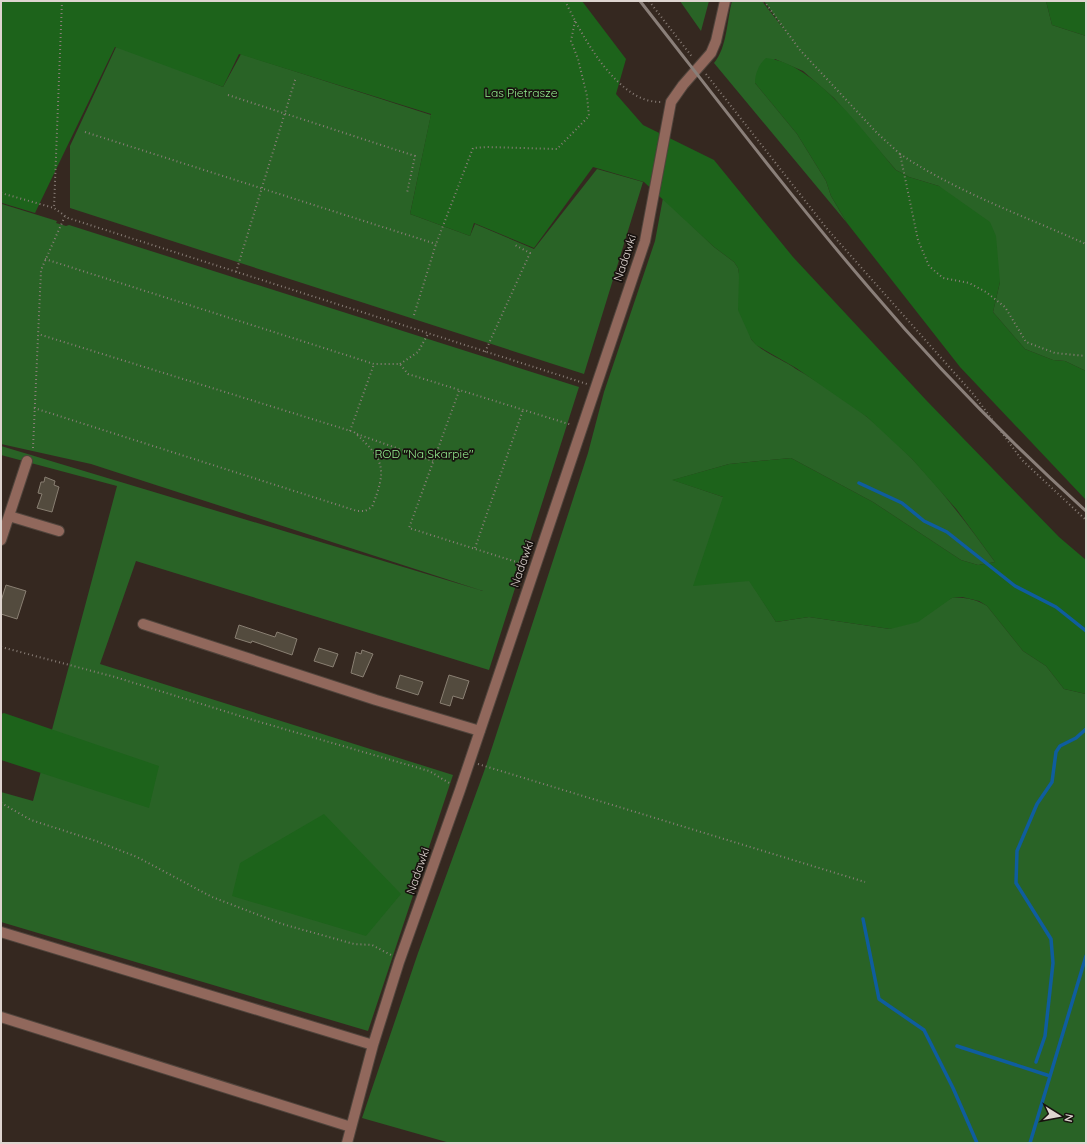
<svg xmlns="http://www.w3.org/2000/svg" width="1087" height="1144" viewBox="0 0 1087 1144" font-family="Quicksand,sans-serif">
<rect width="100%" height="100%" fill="#352820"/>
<path fill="#296326" d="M680 1H709L701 31Z
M732 1H762L786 32 764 1H1046L1052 25 1086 36V371L1065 361 1053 360 1025 349 993 312 1000 282 939 186 909 177 896 170 834 98 803 71 775 59 755 83 797 134 826 181 831 196 847 223 714 63C727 48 727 20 732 1Z
M117 45 223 87 241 54 431 115 410 214 470 236 475 224 534 249 597 169 643 182 584 374 70 208V146Z
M663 198 714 247 734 262 738 268 751 339C762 353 782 359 796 369 820 383 845 399 867 417 917 457 957 510 995 562L978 565 961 560 873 502 791 458 729 464 673 480 723 497 750 581 776 622 809 617 890 629 952 598C964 597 976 599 987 606L1023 651 1046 666 1064 689 1086 694V1143H450L362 1118 418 953 486 766 588 453 604 392 655 241Z
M2 204 57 221 56 223 66 226 69 225 579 387 489 670 136 561 100 664 453 775 368 1031 1 922V792L33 801 117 486 1 455V446L483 591 91 464 1 444Z"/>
<path fill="#1d631b" d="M1 1H582L626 59 616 94 643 125 714 160 793 257 926 400 1059 537 1086 560V694L1064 689 1046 666 1023 651 987 606 979 601 962 597 952 598 918 622 890 629 809 617 776 622 749 581 693 586 723 497 672 480 729 464 791 458 873 502 961 560 978 565 995 562 957 510 912 459 867 417 796 368 756 345 751 339 738 310 739 276 738 268 734 262 714 247 644 182 593 167 534 248 474 223 470 236 410 214 431 114 239 54 223 87 115 47 35 213 2 203 1 220Z
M1046 1H1086V36L1052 25Z
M766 58C816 63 865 134 896 170L909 177 939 186 990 222 996 236 1000 282 993 312 1025 349 1053 360 1065 361 1086 371V500L960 367 847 223 831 196 826 181 797 134 755 83C755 73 759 64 766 58Z
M4 713 159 766 149 808 1 760V714Z
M324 814 401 894 366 936 232 896 240 863Z"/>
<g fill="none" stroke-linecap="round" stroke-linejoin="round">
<path stroke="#0f5d9e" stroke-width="3.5" d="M859 483 902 503 924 521 947 532 1015 586 1056 607 1086 631
M863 919 879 999 924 1030 953 1088 977 1143
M957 1046 1050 1076
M1036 1062 1045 1036 1053 963 1051 939 1016 883 1017 851 1037 804 1052 782 1056 752 1060 746 1076 738 1086 729
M1030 1143 1086 956"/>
</g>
<path fill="#534b3e" stroke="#897f72" d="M45 477 55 481 54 485 59 487 52 512 37 508 42 494 38 493 41 482H44Z
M6 585 26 591 17 619 1 614V601Z
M239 625 275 637 277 632 297 639 292 655 252 641 251 643 235 638Z
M319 648 338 654 333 667 314 661Z
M362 650 373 654 363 677 351 673 356 652 361 654Z
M400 675 423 682 418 695 396 688Z
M449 675 469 681 463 699 453 696 450 706 440 703Z"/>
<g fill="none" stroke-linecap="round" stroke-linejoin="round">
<g stroke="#50443c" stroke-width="12">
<path id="minor" d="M9 516 59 531
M1 540 27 461
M143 624 376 700 480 731
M1 932 373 1045
M1 1017 351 1127
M347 1143 373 1045 399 962 460 790 645 241 671 102 683 85 711 53 716 41 725 1"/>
</g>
<path stroke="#897e77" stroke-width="2" stroke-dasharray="1 3" stroke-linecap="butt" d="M62 1 54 208 68 218 587 384
M565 1C582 35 617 104 662 102
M649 1 693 58
M764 1 800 50 877 133 900 154 918 240 929 266 943 278 969 283 986 292 1005 307 1026 342 1055 353 1086 356
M706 74 828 230 974 395 1022 460 1086 520
M228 95 415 156 407 193
M85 132 436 244
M900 154C957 192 1024 216 1086 244
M1 193 54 208
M45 259 374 364H400L408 374 572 425
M236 272 296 77
M414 315 436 244 473 148 487 147 557 149 589 116 587 96 578 59 571 41 575 21
M485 352 530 253 513 244
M400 364 418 352 428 334
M459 391 409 528 526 565
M34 408 357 511H365L372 507C387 469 385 460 354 432L38 334
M350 431 374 364
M357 434 433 461
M33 448 41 270 65 216
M475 548 523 410
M1 647 115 677 253 720 429 771 451 784
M478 764 865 882
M1 803 31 820 96 841 137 857 212 897 282 924 354 944 372 945 391 955"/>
<use href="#minor" stroke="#91685c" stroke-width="10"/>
<path stroke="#8a7f79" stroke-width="3" d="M640 1C716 98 790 196 870 289 937 368 1010 442 1086 511"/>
</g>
<g text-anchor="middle" stroke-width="3.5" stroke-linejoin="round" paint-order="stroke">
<g font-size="12" fill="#95ef90" stroke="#18120f">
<text x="521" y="97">Las Pietrasze</text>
<text x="424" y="458">ROD "Na Skarpie"</text>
</g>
<g font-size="12" fill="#ded5d0" stroke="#18120f">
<text transform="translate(625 258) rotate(-72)" y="4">Nadawki</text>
<text transform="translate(522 564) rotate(-71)" y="4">Nadawki</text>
<text transform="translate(418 871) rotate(-71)" y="4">Nadawki</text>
</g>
</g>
<rect width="1087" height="1144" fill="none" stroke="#ded5d0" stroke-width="4"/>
<g transform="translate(1059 1116) rotate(101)" stroke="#18120f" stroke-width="3" paint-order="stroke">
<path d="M0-3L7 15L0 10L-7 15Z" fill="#ded5d0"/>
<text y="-6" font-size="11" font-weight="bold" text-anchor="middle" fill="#ded5d0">N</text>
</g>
</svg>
